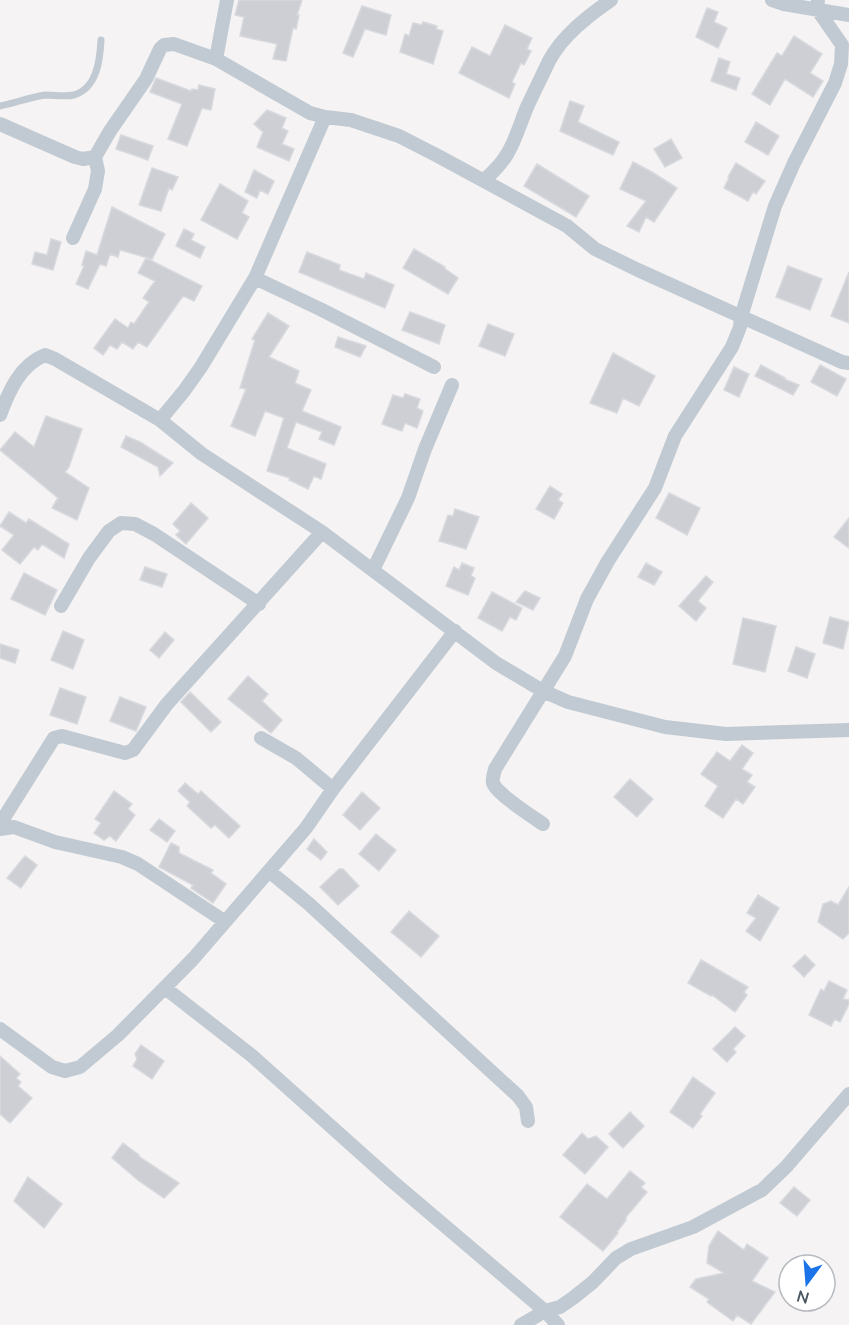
<svg xmlns="http://www.w3.org/2000/svg" width="849" height="1325" viewBox="0 0 849 1325" font-family="'Nunito Sans',sans-serif">
<rect width="100%" height="100%" fill="#f5f3f3"/>
<path fill="#cdcfd5" stroke="#d7d9de" stroke-width="1.5" d="M239 0H302L297 15H299L296 29 293 28 286 61 273 59 277 44 240 36 244 17 235 15Z
M362 6 391 15 386 35 365 29 353 57 343 53Z
M707 8 718 12 714 22 727 28 718 48 696 37Z
M423 22 437 26 436 29 443 31 433 64 400 52 405 34 409 36 413 23 422 25Z
M505 25 532 38 527 49 531 51 524 65 521 63 512 82 515 84 509 98 459 73 472 47 490 56Z
M794 36 822 54 810 73 823 81 813 97 785 79 770 105 752 94 777 53 782 56Z
M719 58 730 62 726 74 740 78 736 90 711 81Z
M156 78 191 91 192 89 198 90 199 85 215 89 211 110 202 108 187 146 168 139 182 104 150 92Z
M570 101 584 106 578 122 619 142 613 155 560 131Z
M267 110 286 118 282 128 288 131 282 144 294 149 289 161 257 147 263 132 254 124Z
M756 122 779 136 768 155 745 142Z
M121 135 153 146 148 160 116 149Z
M671 139 682 158 665 167 654 149Z
M633 162 652 172 677 188 654 222 646 217 639 232 627 226 646 201 620 189Z
M736 163 765 181 756 194 753 192 748 201 724 188 729 178 728 177Z
M537 164 589 196 576 217 524 186Z
M152 168 178 177 172 190 169 188 161 211 139 205Z
M254 170 274 181 268 194 260 190 257 198 245 192Z
M220 184 248 201 242 213 249 217 237 239 201 220Z
M112 207 165 234 152 259 120 250 118 257 110 254 106 266 100 264 88 289 76 284 84 266 82 265 86 251 97 255Z
M184 229 194 234 191 240 205 247 200 258 176 246Z
M51 239 61 242 53 270 32 264 35 252 47 255Z
M414 249 445 267 444 268 458 278 448 294 403 268Z
M307 252 340 265 339 270 364 279 366 273 394 285 385 308 299 272Z
M146 258 202 286 194 301 183 296 147 347 138 342 133 349 122 342 117 349 110 345 103 355 94 348 115 319 128 328 131 322 134 324 149 302 143 298 155 281 138 273Z
M788 266 822 279 810 310 776 297Z
M849 272V323L831 316Z
M410 312 445 325 439 344 402 330Z
M268 313 289 326 269 357 299 371 295 383 311 390 302 411 341 427 334 445 319 439 322 432 296 422 287 448 326 464 321 479 314 476 308 489 289 480 290 478 267 471 284 418 265 411 255 436 231 426 246 389 240 388 255 340 252 339Z
M488 324 514 334 505 356 479 346Z
M338 337 366 346 360 357 335 347Z
M613 353 655 376 639 406 623 398 617 413 590 403Z
M761 365 785 378 784 379 799 385 793 395 755 376Z
M820 365 846 379 837 396 811 382Z
M734 367 749 374 739 397 724 390Z
M405 394 420 399 417 408 423 411 417 428 405 423 402 431 382 424 393 395 403 398Z
M46 416 82 429 69 467 65 472 89 488 77 520 52 508 58 498 0 450 15 432 34 447Z
M126 436 140 442 173 463 160 476 158 467 121 447Z
M550 486 562 494 558 500 563 503 554 519 536 509Z
M669 493 700 508 687 535 656 518Z
M191 503 208 518 186 544 176 535 180 531 173 524Z
M455 509 479 517 466 549 439 541 448 515 453 516Z
M9 512 26 523 29 519 69 544 64 558 42 544 38 550 34 547 20 564 2 550 14 535 0 526Z
M849 518V548L834 537Z
M462 563 474 568 471 576 475 578 468 595 446 586 454 567 459 570Z
M646 563 662 572 654 585 638 577Z
M145 567 167 574 162 587 140 580Z
M24 573 57 590 45 615 11 599Z
M706 576 713 582 698 601 706 608 696 621 679 606Z
M525 591 540 598 533 610 516 602Z
M492 592 522 608 516 620 510 617 502 631 478 618Z
M830 617 849 622 843 649 823 643Z
M743 618 776 626 765 672 733 664Z
M63 631 84 640 73 669 51 660Z
M165 632 174 640 159 658 150 650Z
M0 644 19 650 15 663 0 658Z
M796 647 815 654 807 678 788 671Z
M248 676 268 694 262 701 282 720 271 733 228 699Z
M60 688 86 697 77 724 50 715Z
M190 692 221 722 211 732 181 702Z
M120 697 146 707 136 731 110 721Z
M742 745 753 753 742 769 752 775 747 782 755 787 743 804 736 799 723 818 705 806 718 786 701 774 717 752 730 761Z
M630 779 653 799 637 817 614 797Z
M185 783 198 794 201 791 240 826 229 838 215 825 211 828 187 806 190 802 178 791Z
M114 791 132 804 128 809 135 815 116 841 110 836 104 840 94 833 101 823 95 819Z
M362 792 380 808 360 830 343 815Z
M159 819 175 831 167 842 150 830Z
M376 834 396 850 379 871 359 854Z
M314 839 327 852 321 860 307 849Z
M171 843 179 847V853L213 870 211 873 226 884 213 903 191 888 193 885 159 867Z
M25 856 37 865 21 888 7 878Z
M339 869H343L359 886 338 905 320 887Z
M849 887V933L843 939 818 922 823 904 831 901 838 905Z
M758 895 779 908 760 941 746 931 756 918 747 913Z
M409 911 439 936 421 957 391 932Z
M805 955 815 965 804 977 793 966Z
M701 960 748 987 744 992 747 995 735 1012 712 995 711 996 688 983Z
M829 981 847 990 843 999 849 1000V1004L840 1022 835 1019 831 1026 809 1015 821 989 824 991Z
M735 1027 745 1036 733 1049 736 1052 727 1062 713 1049Z
M141 1045 164 1061 152 1079 133 1066 137 1059 135 1054Z
M0 1056 20 1074 16 1078 21 1082 18 1086 32 1098 10 1123 0 1114Z
M693 1077 715 1093 700 1114 702 1116 693 1128 670 1112Z
M630 1112 644 1126 623 1148 609 1134Z
M582 1133 588 1139 596 1136 608 1147 585 1174 563 1155Z
M123 1143 139 1155 138 1156 179 1183 164 1198 139 1181 112 1158Z
M630 1171 645 1183 641 1187 647 1192 626 1217V1220L617 1232 618 1233 603 1251 560 1217 587 1184 607 1199Z
M28 1177 62 1204 44 1228 14 1201Z
M794 1187 810 1200 797 1216 780 1203Z
M718 1231 744 1250 747 1244 768 1258 752 1281 775 1292 751 1324 737 1315 733 1321 707 1302 709 1299 690 1287 696 1279 724 1273 707 1263 709 1246Z"/>
<g fill="none" stroke-linecap="round" stroke-linejoin="round">
<path stroke="#c1cad2" stroke-width="7" d="M0 106C15 103 30 97 46 95 55 95 65 97 74 95 97 88 100 60 101 40"/>
<path stroke="#c1cad2" stroke-width="14" d="M772 0 784 4 849 15
M216 59 227 0
M0 124 75 157 83 159 95 157 110 131 146 79 160 49 164 45 174 44 216 59 310 113 325 117 351 120 399 136 438 156 567 226 595 249 638 270 842 362 849 363
M484 180C512 157 514 139 527 107 534 92 542 76 549 61 562 36 588 16 611 0
M73 238 95 189 98 171 95 157
M255 278 320 309 434 367
M0 415C9 391 20 365 45 355L55 359 160 420 202 454 322 532 496 663 543 691 568 702 665 727 726 734 849 730
M160 420 184 391 201 367 255 278 325 117
M373 570 408 498 425 449 452 385
M61 606 89 558 109 531 121 523 135 524 154 534 259 604
M261 738 296 758 333 789
M0 824 54 738 62 736 125 753 133 750 167 704 322 532
M543 824C533 817 497 794 493 783 492 778 494 774 495 769L565 656 587 599 608 561 655 488 675 436 732 347 740 327 741 317 775 206 794 163 835 83 841 64 842 45 817 9 818 0
M0 829 14 827 55 842 122 857 138 864 224 921
M269 871 309 904 518 1096 526 1107 528 1121
M165 988 251 1055 392 1181 545 1311 558 1325
M0 1029 52 1067 65 1071 80 1067 118 1035 193 959 306 828 333 789 455 631
M521 1325 545 1311 560 1307 573 1298 593 1282 616 1258 631 1249 693 1227 762 1190 786 1167 849 1094"/>
</g>
<g transform="translate(807 1283) rotate(196)"><circle r="28" fill="#ffffff" stroke="#b7bbc0" stroke-width="1.5"/>
<path d="M0-4.5L10 22L0 15L-10 22Z" fill="#1a73e8"/>
<text y="-9" font-size="16" font-weight="bold" text-anchor="middle" fill="#4a5661">N</text>
</g>
</svg>
